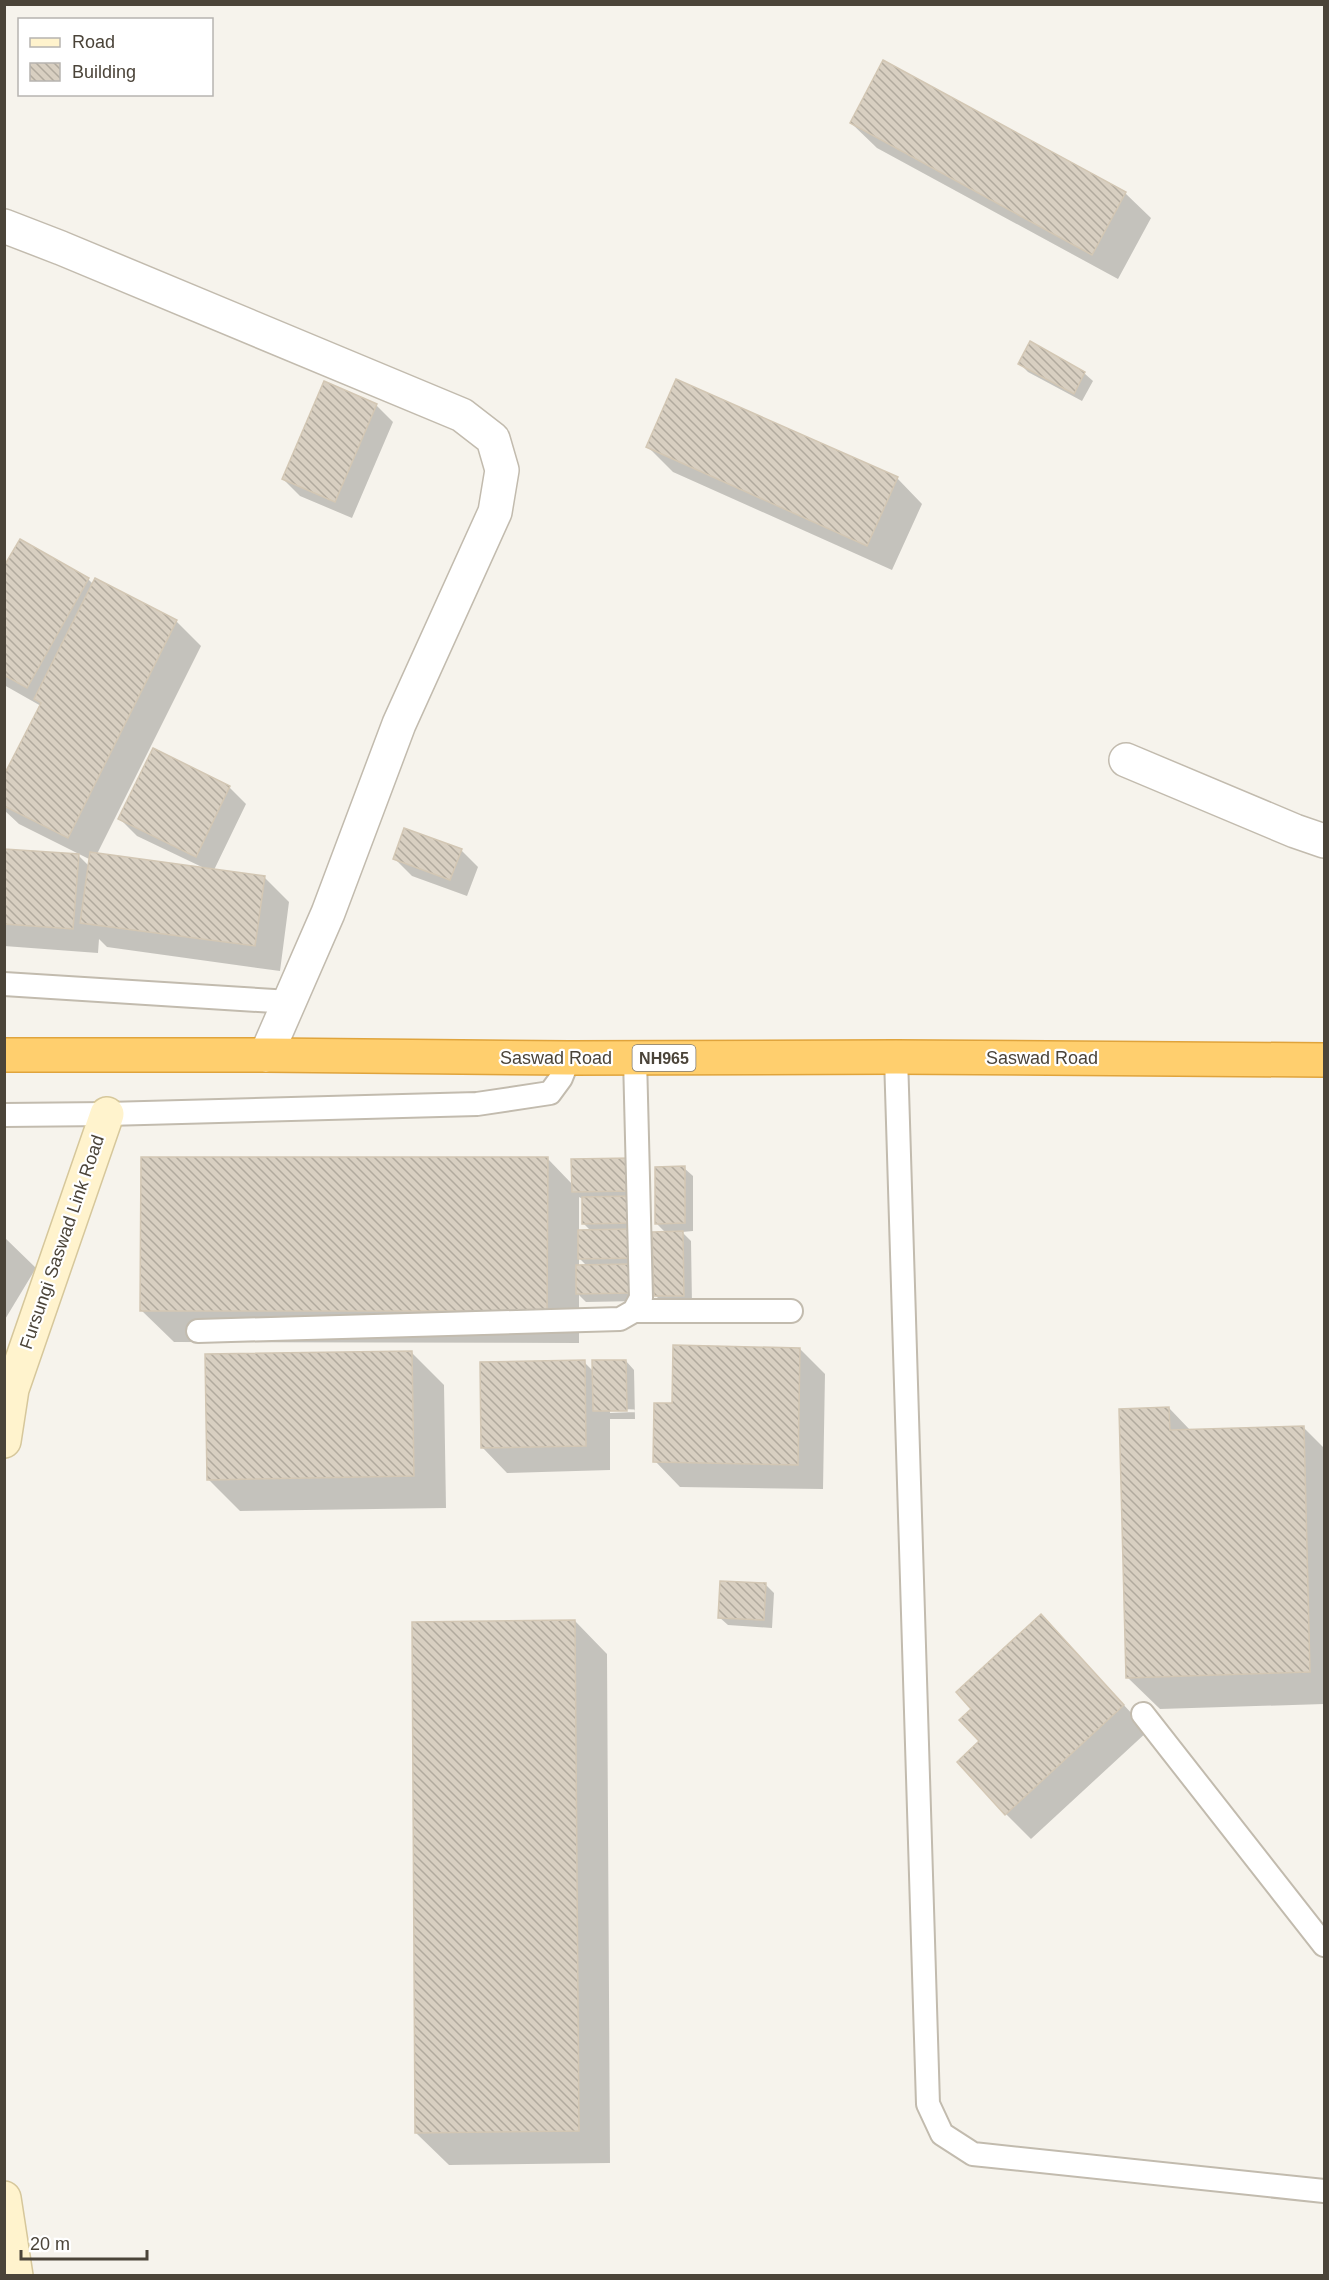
<svg xmlns="http://www.w3.org/2000/svg" width="1329" height="2280" viewBox="0 0 1329 2280" font-family="Arial,sans-serif">
<defs>
<pattern id="building-back-hatch" width="6" height="6" patternUnits="userSpaceOnUse" patternTransform="scale(1.5)"><rect width="6" height="6" fill="#d8cfc1"/><path d="M-1 5l2 2M0 0l6 6M5-1l2 2" fill="none" stroke="#b1aa9e"/></pattern>
</defs>
<rect width="100%" height="100%" fill="#f6f3ec"/>
<path fill="#0003" fill-rule="evenodd" d="M851 123 1125 193 1151 218 1118 279 877 148Z
M1020 364 1084 373 1093 381 1082 401 1028 372Z
M376 405 393 422 352 518 300 496 283 479Z
M648 447 897 478 922 504 892 570 673 472Z
M4 569 88 579 93 584 176 621 201 646 97 854 204 868 137 836 120 819 229 787 246 804 214 870 264 877 289 902 280 971 107 947 99 939 98 953 4 946V850L79 856 90 867 91 860 19 824 4 810V779L41 706 4 685Z
M461 850 478 867 467 896 412 876 395 859Z
M547 1158 573 1185 631 1159 638 1301 586 1302 579 1295V1343L174 1342 141 1310ZM579 1197 583 1199V1223L591 1231 579 1232ZM579 1258 587 1266H579Z
M684 1168 693 1176V1231L682 1232 691 1241 692 1304H664L655 1295 666 1233 657 1224Z
M4 1237 36 1268 4 1321Z
M800 1349 825 1374 823 1489 680 1487 655 1461 674 1404Z
M412 1353 444 1385 446 1508 240 1511 208 1479Z
M626 1361 634 1370 635 1419H610V1470L507 1473 482 1447 584 1362 594 1372ZM635 1409V1412L610 1413V1410Z
M1169 1408 1191 1431 1304 1428 1324 1448V1704L1160 1709 1127 1677Z
M765 1584 774 1593 772 1628 728 1625 719 1617Z
M1041 1616 1148 1731 1031 1839 1006 1814 981 1741 973 1709Z
M575 1621 607 1654 610 2163 449 2165 416 2133Z"/>
<path fill="url(#building-back-hatch)" stroke="#d3c7b4" stroke-width="1.5" d="M883 60 1126 192 1092 255 850 123Z
M1030 341 1085 372 1074 394 1018 364Z
M676 379 898 477 867 546 646 447Z
M324 381 377 404 335 502 282 479Z
M20 539 89 578 27 688 4 675V566Z
M95 578 177 620 68 838 4 806V775L41 703 34 699Z
M153 748 230 786 196 857 118 819Z
M404 828 462 849 450 880 393 859Z
M4 849 79 854 73 929 4 924Z
M90 852 265 876 255 946 80 923Z
M141 1157H548L547 1311H140Z
M631 1158 632 1191 572 1192 571 1159Z
M685 1166V1223L655 1224V1167Z
M633 1196V1223L582 1224V1197Z
M632 1229V1258L578 1259V1230Z
M683 1231 684 1296H654L652 1232Z
M631 1264V1293L576 1294V1265Z
M673 1345 800 1348 798 1465 653 1462 654 1403H672Z
M412 1351 414 1476 207 1480 205 1354Z
M585 1360 586 1446 481 1448 480 1362Z
M592 1360H626L627 1411H593Z
M1169 1407 1170 1430 1304 1426 1310 1672 1126 1678 1119 1409Z
M720 1581 766 1583 764 1620 718 1618Z
M1041 1614 1124 1705 1005 1815 957 1762 979 1741 959 1720 971 1709 956 1692Z
M575 1620 579 2131 415 2133 412 1622Z"/>
<g fill="none" stroke-linecap="round" stroke-linejoin="round">
<g stroke="#c2bbae" stroke-width="26">
<path id="lane" d="M4 984 290 1002
M896 1057 928 2104 942 2134 973 2154 1324 2191
M4 1115 107 1114 477 1104 550 1093 561 1078 569 1058
M634 1311H791
M198 1331 620 1319 634 1311 641 1298 635 1058
M1143 1714 1324 1945"/>
</g>
<g stroke="#c2bbae" stroke-width="36">
<path id="street" d="M4 226 61 248 462 415 493 439 502 470 495 512 399 724 328 913 266 1055
M1126 760 1295 831 1324 841"/>
</g>
<g stroke="#d6c79b" stroke-width="36">
<path id="secondary" d="M4 1441 12 1389 107 1114
M4 2198 16 2276"/>
</g>
<g stroke="#e0a43c" stroke-width="36">
<path id="highway" d="M4 1055H266L569 1058 896 1057 1324 1060"/>
</g>
<use href="#lane" stroke="#fff" stroke-width="22"/>
<use href="#street" stroke="#fff" stroke-width="33"/>
<use href="#secondary" stroke="#fff3cd" stroke-width="33"/>
<use href="#highway" stroke="#ffcf6e" stroke-width="33"/>
</g>
<g text-anchor="middle" stroke-width="4.5" stroke-linejoin="round" paint-order="stroke">
<rect fill="#fff" stroke="#817c74" stroke-width="1.5" x="632.5" y="1045" width="63" height="26" rx="4.5"/>
<g font-size="16" font-weight="bold" fill="#4b4439">
<text x="664" y="1064">NH965</text>
</g>
<g font-size="18" fill="#4b4439" stroke="#fff">
<text x="556" y="1064">Saswad Road</text>
<text x="1042" y="1064">Saswad Road</text>
<text transform="translate(62 1242) rotate(-71)" y="6">Fursungi Saswad Link Road</text>
</g>
</g>
<rect width="1329" height="2280" fill="none" stroke="#4b4439" stroke-width="12"/>
<rect x="18" y="18" width="195" height="78" fill="#ffffff" stroke="#b7b4b0" stroke-width="1.5"/>
<rect x="30" y="38" width="30" height="9" fill="#fff3cd" stroke="#b7b4b0" stroke-width="1.5"/>
<text x="72" y="48" font-size="18" fill="#4b4439">Road</text>
<rect x="30" y="63" width="30" height="18" fill="url(#building-back-hatch)" stroke="#b7b4b0" stroke-width="1.5"/>
<text x="72" y="78" font-size="18" fill="#4b4439">Building</text>
<path d="M21 2250v9h126v-9" fill="none" stroke="#4b4439" stroke-width="3"/>
<text x="30" y="2250" font-size="18" fill="#4b4439" stroke="#ffffff" stroke-width="4.5" paint-order="stroke">20 m</text>
</svg>
